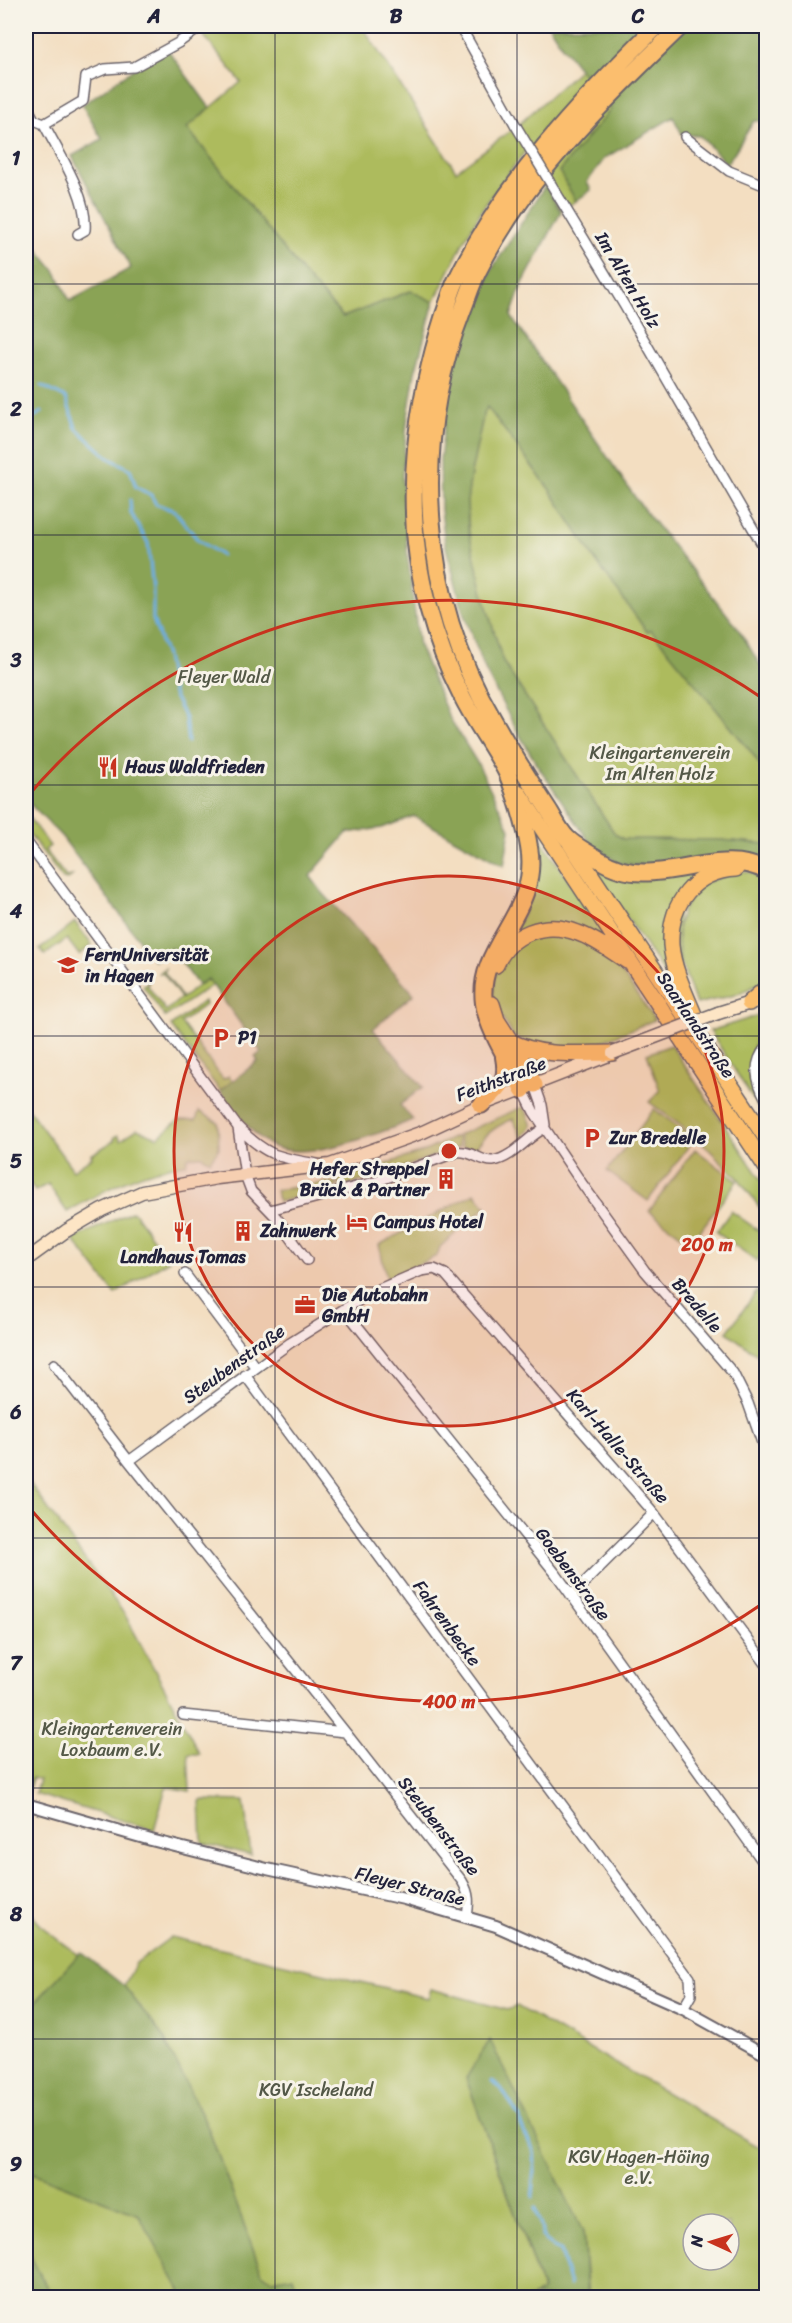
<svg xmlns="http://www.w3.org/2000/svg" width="792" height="2323" viewBox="0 0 792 2323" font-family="Sriracha,sans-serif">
<rect width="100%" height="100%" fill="#f7f3e8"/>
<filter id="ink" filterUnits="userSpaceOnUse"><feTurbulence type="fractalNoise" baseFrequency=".0167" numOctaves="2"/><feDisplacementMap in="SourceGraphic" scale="12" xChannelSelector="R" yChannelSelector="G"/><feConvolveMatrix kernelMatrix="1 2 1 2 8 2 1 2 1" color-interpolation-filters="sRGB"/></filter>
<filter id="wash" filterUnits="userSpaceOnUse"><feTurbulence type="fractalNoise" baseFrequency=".008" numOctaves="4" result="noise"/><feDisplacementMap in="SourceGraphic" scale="24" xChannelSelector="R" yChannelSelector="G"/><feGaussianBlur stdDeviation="1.35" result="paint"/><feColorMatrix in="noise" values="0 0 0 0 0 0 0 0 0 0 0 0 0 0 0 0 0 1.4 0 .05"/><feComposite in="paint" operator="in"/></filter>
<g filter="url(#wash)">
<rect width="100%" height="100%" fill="#f3dec1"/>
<path fill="#adbb5d" stroke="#686e4c" stroke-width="1.5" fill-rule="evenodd" d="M208 26H362L456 171 517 126 581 68 612 109 559 171 576 201 562 210 526 150 483 208 462 245 434 302 410 291 343 317 308 279 187 128 241 82 200 31Z
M487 406 550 490 596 561 647 631 651 629 752 753 766 774V844L720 840 623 839 615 834 503 662 483 594 469 533 467 501 471 473 483 417Z
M26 814 50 846 45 850 66 877 72 876 67 880 63 879 26 830Z
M526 817 614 948 594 934H512L524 913Z
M587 858 697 873 698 875 677 895 680 997Z
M740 871 750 872 766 879V981L735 995 696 1004 680 959 677 934 682 911 700 884Z
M75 922 92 945 79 955 67 939 45 955 40 949Z
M537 934 572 935 605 954 624 976 655 1020 598 1043 578 1048 554 1051 514 1037 495 1006 493 995 496 972 507 952Z
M165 968 164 972 182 998 207 979 212 985 165 1017 143 986 149 981 147 985 166 1011 181 998 163 973H159Z
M204 1001 205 1005 181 1023 223 1079 229 1076 233 1081 220 1091 171 1026Z
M766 1013V1035L755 1042 749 1078 766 1107V1120L710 1031Z
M671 1045 766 1187V1216L738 1178 695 1136 649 1102 660 1091 647 1054Z
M26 1106 73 1170 92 1157 91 1155 115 1140 114 1138 118 1135 121 1140 137 1129 158 1137 179 1120H196L199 1111 218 1122 219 1148 210 1161 202 1156 188 1157 186 1164C141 1169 105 1190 67 1212L48 1184 35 1191 26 1178Z
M522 1107 526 1110 532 1126 522 1138 513 1119C494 1127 486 1134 475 1149L462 1147 459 1135Z
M654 1109 694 1139 648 1201 607 1171Z
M457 1136 459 1147 374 1178 340 1187 338 1179 423 1152Z
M695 1149 737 1181 691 1243 649 1211Z
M330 1182 331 1184 336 1182 337 1187 278 1202 276 1190Z
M475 1193 486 1207 440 1247 437 1256 387 1279 379 1245Z
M133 1211 169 1260 115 1294 73 1239Z
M731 1211 766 1236V1248L757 1261 716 1232Z
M757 1291 766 1298V1361L727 1332Z
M26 1478 125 1615 200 1754H188L190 1791 166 1787 154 1830 35 1794 39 1779 32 1778 27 1795H26Z
M200 1800 244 1801 251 1855 202 1843Z
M26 1903C35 1926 60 1941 79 1955L26 2013Z
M171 1937 428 1998 431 1989 507 2010 517 2006 766 2151V2297L588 2298 583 2232 466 2078 543 2292 531 2298 299 2297 293 2276 272 2280 262 2273 208 2128 164 2038 124 1986 136 1963ZM693 2224H729V2260H693Z
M28 2171 139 2215 184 2297H52L26 2248V2173Z"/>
<path fill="#8aa354" stroke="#566248" stroke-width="1.5" d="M549 26H766V121H754L727 164 700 136 682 134 673 117 605 158 587 182 591 190 576 201 559 171 611 109 563 48Z
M168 50 210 108 187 128 308 279 343 317 411 291 434 302 415 373 407 422 402 477 408 559 419 646 449 717 478 764 510 829 504 866 414 816 382 828 347 833 310 876 322 892 414 994 373 1029 423 1087 400 1105 413 1120C377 1134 312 1161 274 1147 254 1139 233 1108 220 1091L258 1061 255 1057 261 1052 208 979 198 985 171 948 154 960 62 837 26 800V235L56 272 70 301 131 268 72 156 102 139 82 105 138 66Z
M545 186 561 212 521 287 511 316 639 503 737 627 766 674V774L752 753 651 630 647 632 596 561 550 490 487 407 483 417 471 473 467 501 468 528 483 594 503 662 615 834 623 839 720 840 766 844V864L660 866 619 863 593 847 536 763 512 722 486 672 464 615 445 543 441 510 440 459 450 383 466 328 492 269Z
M81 1952 124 1986 164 2038 208 2128 262 2273 272 2280 293 2276 299 2297H240L236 2292 214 2297H184L139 2215 28 2171 26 2173V2013Z
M490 2040 583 2232 587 2297H531L543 2291 466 2078Z
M26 2248 52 2297H26Z"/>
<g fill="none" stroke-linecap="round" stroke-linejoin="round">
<path stroke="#6dafe2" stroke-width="3" d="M42 386 66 398 76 428 109 458 130 469 136 487 151 495 156 504 175 511 198 540 221 555
M26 422 42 412
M130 500 131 513 148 543 153 589V619L166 656 173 694 185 718 188 742
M492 2082 501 2088 520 2118C520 2129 529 2139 533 2149 538 2164 530 2182 533 2197
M535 2208C537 2218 543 2226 542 2236L553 2248 560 2251 570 2285
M26 2294 29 2298"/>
</g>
</g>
<g filter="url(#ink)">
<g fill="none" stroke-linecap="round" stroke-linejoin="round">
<g stroke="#6b646a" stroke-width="12">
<path id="minor" d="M460 26 516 126
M26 104 34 120 44 124
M685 137 729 171 766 186
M560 199 624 305 766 551
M78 234 85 230C88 196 59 154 44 124L83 101 86 77 105 69 134 67 178 43 202 26
M26 841 237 1126C266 1156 277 1157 317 1164
M766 1047C752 1064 756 1081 766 1099
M535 1085 542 1105 545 1125
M523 1090 534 1112 583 1185 645 1271 733 1373 748 1403 766 1454
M238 1128 245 1175 251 1191 276 1217 307 1260
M270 1210 378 1181 457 1152C471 1150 481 1162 493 1161 513 1158 528 1136 545 1128
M185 1274 256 1368
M344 1309 556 1574 766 1866
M54 1364 129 1461 346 1733 462 1881C470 1894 469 1903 467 1917
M245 1375 690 1978 691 1995 683 2009
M129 1461 290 1343 344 1309 377 1290 421 1271 434 1269 445 1274 654 1513 766 1664
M571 1596 654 1513
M183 1715 345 1732"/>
</g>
<g stroke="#6b646a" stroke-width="14">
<path id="tertiary" d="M26 1804 151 1840 267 1869 404 1899 496 1926 683 2009 766 2055"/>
</g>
<g stroke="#6b646a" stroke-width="15">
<path id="secondary" d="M718 1013 766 998
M26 1260 66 1231 102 1210 142 1192 217 1178 330 1165 423 1132 481 1105 609 1055"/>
</g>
<g stroke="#6b646a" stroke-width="18">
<path id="trunk" d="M518 792 766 1167
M570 843 766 1138
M496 965C510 933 545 920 578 933 596 939 612 952 627 961
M749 1003 766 988
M492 1004 497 1020 522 1059 535 1085
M695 1017C686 995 673 969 671 945 669 904 694 871 736 869
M510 1041C542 1058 578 1053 613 1053"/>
</g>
<g stroke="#6b646a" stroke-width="20">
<path id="motorway" d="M681 26C605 100 526 175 478 271 472 283 468 296 463 309 411 443 420 596 494 721 511 751 529 780 548 809 554 818 559 830 567 838 575 846 590 854 600 860 653 895 715 843 766 871
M523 1090C511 1064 488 1031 484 1003 476 945 541 912 529 847 526 827 515 792 507 773 494 747 475 723 462 696 448 669 436 637 428 607 414 556 411 501 416 448 420 403 430 359 444 315 448 304 451 292 456 281 504 182 580 102 657 26
M481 1105C499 1088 509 1083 504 1057"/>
</g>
<use href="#minor" stroke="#fff" stroke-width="9"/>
<use href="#tertiary" stroke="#fff" stroke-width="10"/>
<use href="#secondary" stroke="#fde5c5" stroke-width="12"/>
<use href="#trunk" stroke="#fbbe6e" stroke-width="15"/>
<use href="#motorway" stroke="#fbbe6e" stroke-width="16"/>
<g stroke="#6b646a" stroke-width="12" stroke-linecap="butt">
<path id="minor-bridge" d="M516 126 560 199"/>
</g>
<g stroke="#6b646a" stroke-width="15" stroke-linecap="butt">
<path id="secondary-bridge" d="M613 1053 718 1013"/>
</g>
<use href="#minor-bridge" stroke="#fff" stroke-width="9"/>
<use href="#secondary-bridge" stroke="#fde5c5" stroke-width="12"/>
</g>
</g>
<path fill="none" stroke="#22223b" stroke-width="1.5" stroke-opacity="0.55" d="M275 26V2298M517 26V2298M26 284H766M26 535H766M26 785H766M26 1036H766M26 1287H766M26 1538H766M26 1788H766M26 2039H766"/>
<circle cx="449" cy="1151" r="275" fill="#c8321e" fill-opacity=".12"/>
<g fill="none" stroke="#c8321e" stroke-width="3">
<circle cx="449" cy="1151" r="275"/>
<path d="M765 1602A551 551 0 0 1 27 1505M27 797A551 551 0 0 1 765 700"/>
</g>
<defs>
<g id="restaurant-bare" transform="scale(1.62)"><path d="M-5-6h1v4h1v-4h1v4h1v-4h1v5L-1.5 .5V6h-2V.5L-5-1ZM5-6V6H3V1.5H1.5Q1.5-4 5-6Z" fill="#c8321e" stroke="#f7f3e8" stroke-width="2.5" paint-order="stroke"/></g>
<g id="university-bare" transform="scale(1.62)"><path d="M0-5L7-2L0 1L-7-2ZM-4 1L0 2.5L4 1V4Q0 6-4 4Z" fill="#c8321e" stroke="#f7f3e8" stroke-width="2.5" paint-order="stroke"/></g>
<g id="parking-bare" transform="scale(1.62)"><path d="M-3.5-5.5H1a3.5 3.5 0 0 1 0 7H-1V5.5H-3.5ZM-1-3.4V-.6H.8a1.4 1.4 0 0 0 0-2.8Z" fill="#c8321e" stroke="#f7f3e8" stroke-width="2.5" paint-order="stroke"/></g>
<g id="building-bare" transform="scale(1.62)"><path d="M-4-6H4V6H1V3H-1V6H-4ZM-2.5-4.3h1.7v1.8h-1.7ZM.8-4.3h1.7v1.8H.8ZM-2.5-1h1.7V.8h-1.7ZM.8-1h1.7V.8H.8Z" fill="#c8321e" stroke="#f7f3e8" stroke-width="2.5" paint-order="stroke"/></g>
<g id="hotel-bare" transform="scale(1.62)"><path d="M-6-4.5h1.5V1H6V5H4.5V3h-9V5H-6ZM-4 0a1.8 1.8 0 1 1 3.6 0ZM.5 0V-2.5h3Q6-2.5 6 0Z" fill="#c8321e" stroke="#f7f3e8" stroke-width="2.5" paint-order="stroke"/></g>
<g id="office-bare" transform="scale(1.62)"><path d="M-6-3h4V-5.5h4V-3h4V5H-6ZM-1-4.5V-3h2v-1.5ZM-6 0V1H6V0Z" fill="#c8321e" stroke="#f7f3e8" stroke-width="2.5" paint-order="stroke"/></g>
</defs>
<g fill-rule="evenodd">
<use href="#restaurant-bare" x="108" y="767"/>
<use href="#university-bare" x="68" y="965"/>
<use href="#parking-bare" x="221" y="1038"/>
<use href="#parking-bare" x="592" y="1138"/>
<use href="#building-bare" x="446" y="1179"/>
<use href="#hotel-bare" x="357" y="1222"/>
<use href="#building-bare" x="243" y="1231"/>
<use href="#restaurant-bare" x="183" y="1232"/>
<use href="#office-bare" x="305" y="1305"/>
</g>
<g text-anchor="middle" stroke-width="6" stroke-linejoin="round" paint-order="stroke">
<g font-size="18" fill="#22223b" stroke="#f7f3e8">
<text transform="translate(628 280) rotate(59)" y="6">Im Alten Holz</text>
<text transform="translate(696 1025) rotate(56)" y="6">Saarlandstraße</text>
<text transform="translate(501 1079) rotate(-21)" y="6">Feithstraße</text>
<text transform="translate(697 1305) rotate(49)" y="6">Bredelle</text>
<text transform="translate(234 1364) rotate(-36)" y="6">Steubenstraße</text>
<text transform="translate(618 1446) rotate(49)" y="6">Karl-Halle-Straße</text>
<text transform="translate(573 1574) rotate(53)" y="6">Goebenstraße</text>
<text transform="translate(447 1623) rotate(54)" y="6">Fahrenbecke</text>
<text transform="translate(439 1826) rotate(52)" y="6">Steubenstraße</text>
<text transform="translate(410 1886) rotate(14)" y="6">Fleyer Straße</text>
</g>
<g font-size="18" fill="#535847" stroke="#f7f3e8">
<text x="224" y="683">Fleyer Wald</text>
<text x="660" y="759">Kleingartenverein<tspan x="660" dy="21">Im Alten Holz</tspan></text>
<text x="112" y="1735">Kleingartenverein<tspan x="112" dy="21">Loxbaum e.V.</tspan></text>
<text x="316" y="2096">KGV Ischeland</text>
<text x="639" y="2163">KGV Hagen-Höing<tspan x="639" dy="21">e.V.</tspan></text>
</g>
<g font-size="18" font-weight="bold" fill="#22223b" stroke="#f7f3e8" text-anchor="start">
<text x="125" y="773">Haus Waldfrieden</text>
<text x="85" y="961">FernUniversität<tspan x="85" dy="21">in Hagen</tspan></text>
<text x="238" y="1044">P1</text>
<text x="609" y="1144">Zur Bredelle</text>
<text x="429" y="1175" text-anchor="end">Hefer Streppel<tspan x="429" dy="21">Brück &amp; Partner</tspan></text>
<text x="374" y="1228">Campus Hotel</text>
<text x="260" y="1237">Zahnwerk</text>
<text x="183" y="1263" text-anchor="middle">Landhaus Tomas</text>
<text x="322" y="1301">Die Autobahn<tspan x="322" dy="21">GmbH</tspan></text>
</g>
</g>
<circle cx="449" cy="1151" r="9" fill="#c8321e" stroke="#f7f3e8" stroke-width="3"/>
<g font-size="18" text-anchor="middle" font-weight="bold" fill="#c8321e" stroke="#f7f3e8" stroke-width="6" stroke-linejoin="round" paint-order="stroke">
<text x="707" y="1251">200 m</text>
<text x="449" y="1708">400 m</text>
</g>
<rect width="792" height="2323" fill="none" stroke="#f7f3e8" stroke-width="66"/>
<g transform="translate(711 2242) rotate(274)"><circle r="28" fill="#f7f3e8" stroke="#a29fa3" stroke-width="1.5"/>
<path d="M0-4.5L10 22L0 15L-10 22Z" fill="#c8321e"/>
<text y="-9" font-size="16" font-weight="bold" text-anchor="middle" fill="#22223b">N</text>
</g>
<rect x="33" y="33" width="726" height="2257" fill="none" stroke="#22223b" stroke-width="2"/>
<g font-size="20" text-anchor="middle" font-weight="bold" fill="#22223b">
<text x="154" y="23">A</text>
<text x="396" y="23">B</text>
<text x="638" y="23">C</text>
<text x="16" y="165">1</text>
<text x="16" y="416">2</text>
<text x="16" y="667">3</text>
<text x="16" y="918">4</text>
<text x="16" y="1168">5</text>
<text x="16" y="1419">6</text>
<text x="16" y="1670">7</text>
<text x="16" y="1921">8</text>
<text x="16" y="2171">9</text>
</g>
</svg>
